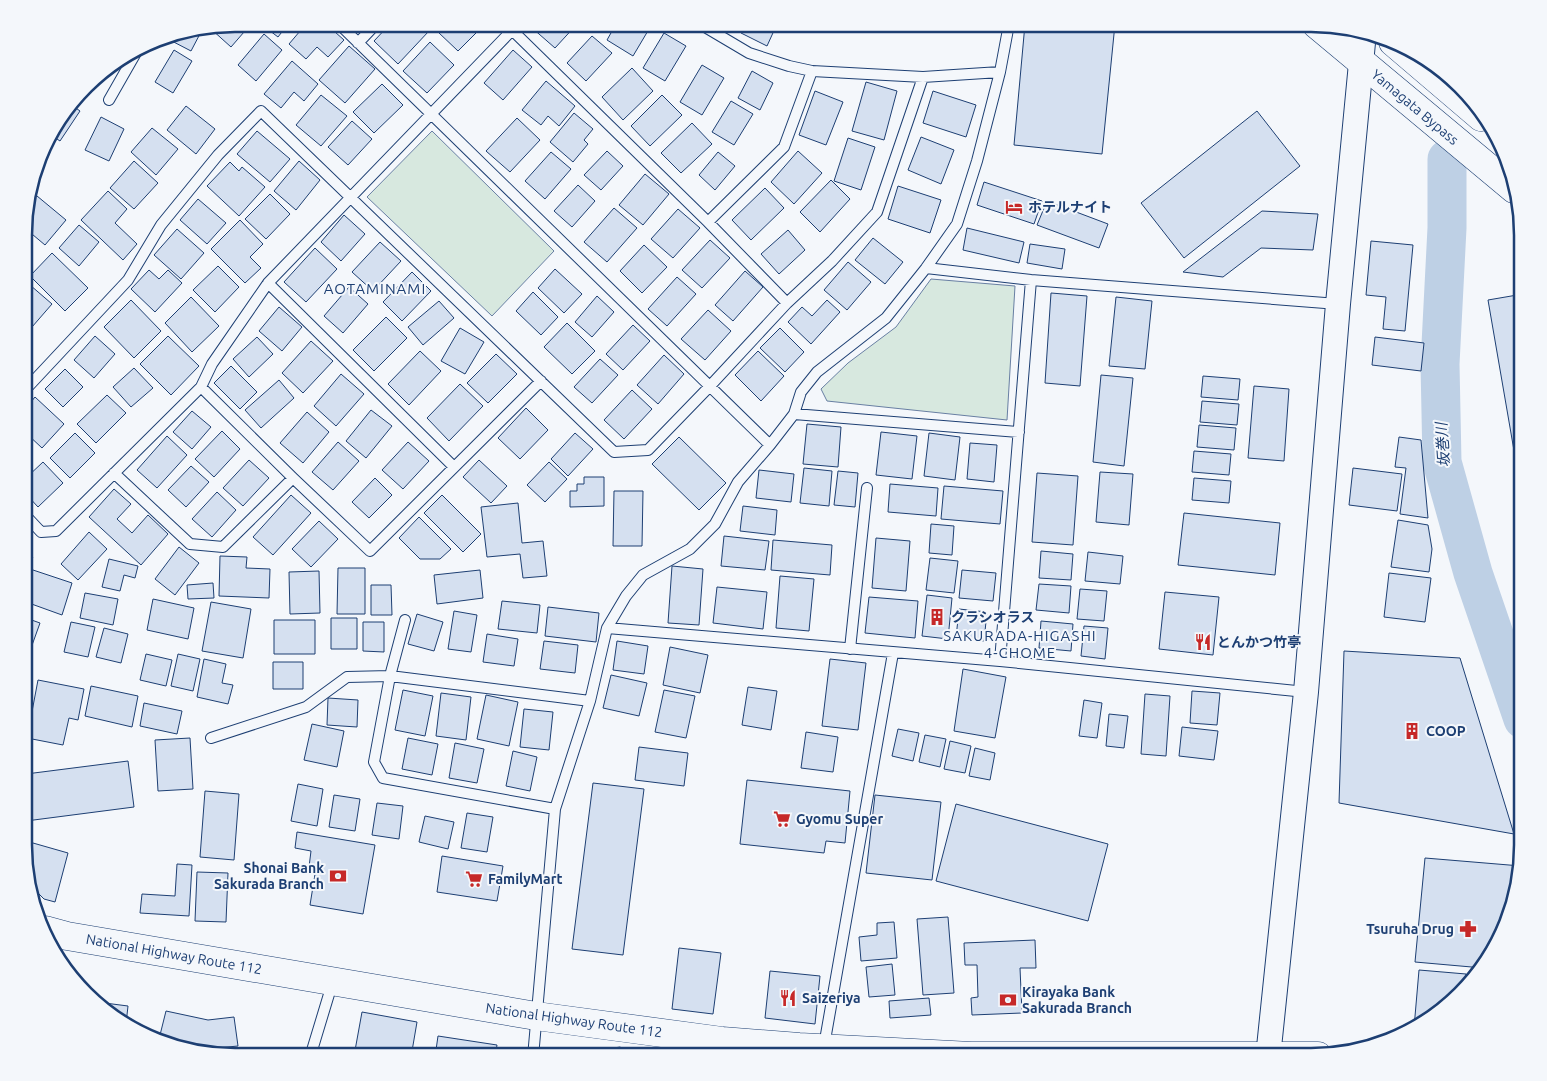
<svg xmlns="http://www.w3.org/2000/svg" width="1547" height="1081" viewBox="0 0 1547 1081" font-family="Ubuntu,'Noto Sans JP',sans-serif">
<rect width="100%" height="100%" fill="#f4f7fb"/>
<path fill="#d7e8df" stroke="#687fa3" d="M432 131 554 251 492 316 367 197Z
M931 279 1015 286 1007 420 827 401 821 389 848 363 896 327Z"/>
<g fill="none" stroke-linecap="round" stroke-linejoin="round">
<path stroke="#bed0e5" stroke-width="39" d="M1447 159V228L1440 364 1442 462 1473 573 1523 719"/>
</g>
<path fill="#d5e0f0" stroke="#1d3f73" d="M236 24H251L231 47 211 29Z
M261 24H288L278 37Z
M306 24H326L344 40 328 57 317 47 306 59 289 44Z
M390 24H421L429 31 398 64 374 41Z
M446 24H485L458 51 438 32Z
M534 24H577L555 48 531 27Z
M589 24H605L598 32Z
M616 24H652L633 56 607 40Z
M745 24H777L767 46 741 33Z
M1025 24H1115L1102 154 1014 145Z
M202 30 191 51 166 38Z
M664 33 686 46 665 81 643 68Z
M264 34 282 50 256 81 238 65Z
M592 36 612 53 586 81 567 63Z
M430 42 454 65 427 93 403 71Z
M349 46 375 69 345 103 319 80Z
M174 50 192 61 173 93 155 82Z
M513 50 532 67 503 100 484 83Z
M292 61 318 84 304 101 294 92 281 108 264 94Z
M702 65 724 78 702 115 680 102Z
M632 68 653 91 623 120 602 97Z
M752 71 773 83 760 110 738 98Z
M546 81 575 106 559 126 548 116 541 125 522 110Z
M866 82 897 91 884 140 852 131Z
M382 84 403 105 374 133 353 112Z
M815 91 843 102 826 145 799 135Z
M933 91 976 105 966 137 923 123Z
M321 95 347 116 321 146 296 125Z
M662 95 682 115 650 146 631 126Z
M731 101 753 114 734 145 712 132Z
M73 106 80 111 60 141 51 135Z
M186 106 215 129 196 154 167 130Z
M1257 111 1300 166 1184 258 1141 203Z
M574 113 593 129 584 140 588 144 573 162 550 142Z
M101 117 124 129 109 161 85 150Z
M517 118 540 140 510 172 486 151Z
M352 121 372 139 348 165 328 147Z
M692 123 712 144 681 173 661 153Z
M152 128 178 149 156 175 131 152Z
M257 131 290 159 270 182 237 154Z
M921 137 954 150 941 184 908 170Z
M848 138 875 147 861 190 834 181Z
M607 151 623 166 601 190 584 175Z
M798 151 822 173 794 204 771 182Z
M551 152 571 169 545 199 525 181Z
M718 152 735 166 715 190 699 175Z
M134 161 158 183 134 209 110 188Z
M299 161 320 180 296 210 274 191Z
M230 162 239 171 242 167 265 187 239 216 207 186Z
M645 174 669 194 643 225 619 205Z
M831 180 850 199 820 232 800 212Z
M984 182 1042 201 1034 224 977 205Z
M578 185 595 201 572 227 554 211Z
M898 186 941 200 930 233 888 219Z
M765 188 784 208 751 240 732 220Z
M31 191 66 220 45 245 26 229V208Z
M108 191 127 209 115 223 137 244 123 260 81 220Z
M270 194 290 214 266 239 245 219Z
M198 199 226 223 207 244 180 220Z
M1047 201 1108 224 1099 248 1037 225Z
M614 208 637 228 607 262 584 242Z
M678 209 700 228 673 258 651 239Z
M1262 211 1318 214 1313 250 1261 248 1223 277 1183 272Z
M344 215 365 234 341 261 321 242Z
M240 220 263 244 250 257 261 268 245 283 211 249Z
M79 225 99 242 79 266 59 248Z
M967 228 1024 242 1019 263 963 250Z
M177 229 204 253 181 279 154 255Z
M788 230 805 250 779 274 761 254Z
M873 238 903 262 885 284 855 260Z
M710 240 730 258 702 288 682 270Z
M1371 241 1413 245 1405 331 1383 329 1386 297 1366 295Z
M380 242 401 261 373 291 352 272Z
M1030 244 1065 249 1062 269 1027 263Z
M644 245 667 267 642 293 620 271Z
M315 248 337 269 306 302 284 282Z
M52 253 88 288 65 311 30 276Z
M848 262 871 282 847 310 824 290Z
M218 266 239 287 215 312 193 290Z
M555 269 582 294 564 313 538 288Z
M149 270 159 279 168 270 182 283 155 312 131 289Z
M745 271 763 287 733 321 715 305Z
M412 272 431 291 402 321 383 302Z
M677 277 696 294 667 326 648 309Z
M30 285 52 304 32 327 26 321V291Z
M349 287 368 304 343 333 324 316Z
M533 292 558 317 541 335 516 311Z
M1051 293 1087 296 1080 386 1045 383Z
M1523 294V467L1517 468 1488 300Z
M597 296 614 312 592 337 575 322Z
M191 297 219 326 192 352 165 323Z
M1116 297 1152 301 1145 369 1109 366Z
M131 300 161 331 134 358 104 327Z
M827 300 840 312 811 344 788 322 802 307 812 316Z
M439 301 454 318 423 345 408 327Z
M279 307 302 327 282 351 259 331Z
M708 310 731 331 705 360 681 339Z
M386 317 407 338 374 371 353 350Z
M567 323 595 351 572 374 544 347Z
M633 325 650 341 623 370 606 354Z
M460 328 484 342 465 374 441 361Z
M780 328 804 352 785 372 760 348Z
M95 336 115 354 94 378 74 360Z
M168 336 199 366 171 395 140 364Z
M257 337 273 354 249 377 233 359Z
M1375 337 1424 343 1421 371 1372 365Z
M311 341 333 361 303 393 282 373Z
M420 351 441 371 409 405 388 384Z
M758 351 784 376 761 401 735 375Z
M496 354 517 374 488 403 467 383Z
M664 355 684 374 658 404 637 385Z
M600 359 618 375 592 403 574 387Z
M231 366 257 392 240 409 214 383Z
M134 368 153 388 131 407 113 387Z
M65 369 83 387 63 407 45 389Z
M341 374 364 394 336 426 314 406Z
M1101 375 1133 378 1124 466 1093 462Z
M1203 376 1240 379 1238 400 1201 397Z
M279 380 294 398 261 428 245 410Z
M460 384 483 406 449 441 427 418Z
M1254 386 1289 389 1284 461 1248 458Z
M632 390 652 409 624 439 604 420Z
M107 395 126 413 96 443 77 424Z
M35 397 64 424 42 448 26 433V408Z
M1202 401 1239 404 1237 425 1200 422Z
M526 408 548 430 520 459 498 438Z
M371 410 392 426 366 458 346 441Z
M192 411 211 427 192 449 173 432Z
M307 412 329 432 303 463 280 443Z
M807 424 841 427 838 467 803 464Z
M1199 425 1236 428 1234 450 1197 447Z
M222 431 240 449 214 477 195 459Z
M881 432 917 436 912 479 876 475Z
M75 433 95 453 70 478 50 458Z
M575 433 593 449 568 476 551 459Z
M929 433 960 437 955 480 924 476Z
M167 436 187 455 157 488 137 470Z
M679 437 726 483 699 510 652 464Z
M1399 437 1421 440 1428 518 1400 514 1406 468 1395 467Z
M338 442 359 461 333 490 312 472Z
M408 442 429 461 403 489 382 470Z
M970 443 997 445 994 482 967 479Z
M1194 451 1231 454 1229 475 1192 472Z
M249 460 269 478 243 506 223 488Z
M479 460 507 486 491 503 463 477Z
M43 462 63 483 38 507 26 494V478Z
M549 462 567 479 545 502 527 485Z
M191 466 209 482 186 507 168 490Z
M804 468 832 471 829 506 800 503Z
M1353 468 1402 474 1397 511 1349 505Z
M759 470 794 474 791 502 756 498Z
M838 471 858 473 855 507 834 505Z
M1100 472 1133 474 1129 525 1096 522Z
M1037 473 1078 476 1073 545 1032 542Z
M584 477H604V506L570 507V491H577V484H584Z
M375 478 392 495 369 518 352 502Z
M1194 478 1231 481 1229 503 1192 500Z
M890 484 938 488 936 516 888 512Z
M944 486 1003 491 1000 524 941 519Z
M114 489 131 504 117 519 132 533 148 515 168 534 141 565 89 517Z
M614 491H643L642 546H613Z
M217 492 236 510 212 537 192 519Z
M291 495 311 513 273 555 253 537Z
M442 495 481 534 463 552 424 513Z
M518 503 522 543 543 541 547 576 523 578 520 554 487 557 481 507Z
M743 506 777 510 775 535 740 531Z
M1184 513 1280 523 1275 575 1178 565Z
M419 517 451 549 440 559H420L399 538Z
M1398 520 1428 525 1432 549 1429 572 1391 567Z
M319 521 338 539 311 567 292 549Z
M931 524 954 526 952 555 929 553Z
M89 532 107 549 78 580 61 564Z
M724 536 769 541 765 570 721 566Z
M876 538 910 541 906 591 872 588Z
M773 540 832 545 830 575 771 570Z
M179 547 199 563 175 595 155 579Z
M26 550 33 557 26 566Z
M1041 551 1073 554 1071 580 1039 578Z
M1088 552 1123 556 1120 584 1085 581Z
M220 556 247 557 246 568 270 569 269 598 219 596Z
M930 558 958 561 954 593 926 590Z
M109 559 138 566 135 578 124 575 120 591 102 587Z
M672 566 703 569 699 625 668 623Z
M338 568H365V614H337Z
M30 569 72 583 62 615 26 602V582Z
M480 570 483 598 437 604 434 575Z
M962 570 996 573 993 601 959 598Z
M319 571 320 613 290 614 289 572Z
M1389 573 1431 578 1425 622 1384 617Z
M780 576 814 579 809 631 776 628Z
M213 583 214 598 188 599 187 585Z
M1039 584 1071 586 1069 613 1036 610Z
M371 585H391L392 615H371Z
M717 587 767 592 763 629 713 623Z
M1080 589 1107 591 1104 621 1077 619Z
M1165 592 1219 597 1213 655 1159 649Z
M85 593 118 599 113 625 80 618Z
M927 595 952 598 948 639 922 636Z
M869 597 918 601 915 638 865 633Z
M153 599 194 608 188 639 147 630Z
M502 601 540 605 537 633 498 629Z
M211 602 251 609 243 658 202 651Z
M548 607 599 613 596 642 545 636Z
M959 609 987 612 984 641 956 638Z
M454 611 477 615 471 652 448 649Z
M417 614 443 622 434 651 408 644Z
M26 618 40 623 26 662Z
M331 618H357V649H331Z
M274 620H315V654H274Z
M1041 621 1073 624 1071 651 1039 648Z
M71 622 95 627 88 657 64 652Z
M363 622H384V652L363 651Z
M1084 626 1108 628 1105 659 1081 656Z
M104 628 128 634 121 663 96 657Z
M487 634 518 639 514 666 483 662Z
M544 641 578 645 575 673 540 669Z
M617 641 648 646 644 674 613 670Z
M670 647 708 655 700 693 663 685Z
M1344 651 1460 658 1514 834 1339 803Z
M146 654 172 660 166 686 140 680Z
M178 654 200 659 193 691 171 686Z
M204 659 226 664 222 683 233 685 228 704 197 697Z
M830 659 866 663 858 730 822 726Z
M273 662H303V689H273Z
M963 669 1006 677 995 738 954 731Z
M611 675 647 683 639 716 603 708Z
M38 680 84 689 78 720 69 718 63 745 27 738Z
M91 686 138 696 132 727 85 716Z
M748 687 777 691 771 730 742 725Z
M403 690 433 696 425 736 395 730Z
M664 690 695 696 686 738 655 732Z
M1192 691 1220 693 1217 725 1190 723Z
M441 693 471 697 466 740 436 736Z
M1145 694 1170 696 1166 756 1141 754Z
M486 695 518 702 509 746 477 739Z
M328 698 358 700 357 727 327 725Z
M1084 700 1102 703 1097 738 1079 736Z
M144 703 182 711 177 734 140 726Z
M524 709 553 712 549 750 520 747Z
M1109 714 1128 716 1124 748 1106 746Z
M312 724 344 731 337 767 304 760Z
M1182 727 1218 731 1214 760 1179 756Z
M898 729 919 733 913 761 892 756Z
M806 732 838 737 833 772 801 768Z
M925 735 946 739 940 767 919 762Z
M190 738 193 789 158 791 155 740Z
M408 738 438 744 432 775 402 769Z
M950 741 971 746 965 773 944 769Z
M455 743 484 749 477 783 449 778Z
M639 747 688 753 684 786 635 780Z
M975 748 995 753 990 780 969 776Z
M513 751 537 757 530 791 506 786Z
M128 761 134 807 26 821V774Z
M747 780 850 791 845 843 826 841 824 853 740 844Z
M593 783 644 789 623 955 572 949Z
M298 784 323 789 317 826 291 821Z
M205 791 239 794 234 860 200 857Z
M334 795 360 799 355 831 329 827Z
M875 795 941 802 932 880 866 873Z
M377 803 403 806 399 839 372 835Z
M956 804 1108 844 1088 921 936 881Z
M467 813 493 817 487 852 461 848Z
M425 816 454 822 448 849 419 842Z
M297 832 375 845 363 914 310 905 316 868 309 867 311 851 295 848Z
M26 841 68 853 55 902 44 899 38 893 34 885 33 869 26 867Z
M442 856 503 866 497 901 437 892Z
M1425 858 1521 866 1512 914 1483 968 1415 962Z
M177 864 192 865 189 916 140 913 142 894 175 896Z
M197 872 228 873 226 922 195 921Z
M948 917 954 993 923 995 917 919Z
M894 922 897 958 861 961 859 937 877 935V923Z
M1035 940 1036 968H1020L1022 1013 972 1015 971 998 978 997 977 965H965L964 943Z
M679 948 721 953 713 1014 672 1009Z
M892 964 895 995 869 997 866 967Z
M1419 970 1466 974 1465 986 1414 1028Z
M770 971 820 976 815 1024 765 1018Z
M929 998 931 1015 890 1018 889 1001Z
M97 1002 128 1006 126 1024 107 1014Z
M166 1011 208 1020 234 1017 238 1046 207 1049 159 1039Z
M362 1012 417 1022 411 1057 354 1056Z
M438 1036 497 1045 495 1057H461L462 1054 453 1053 452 1057H435Z
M620 1047 636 1057H595L596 1051Z"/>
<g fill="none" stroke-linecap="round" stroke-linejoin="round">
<g stroke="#1d3f73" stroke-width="12">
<path id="service" d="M339 24 770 445
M700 24 749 53 789 66 812 71 923 77 1000 72
M512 30 708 222 787 303
M358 43 376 24
M109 100 137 51
M708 222 784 147 812 71
M926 268 1031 280 1338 304
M268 283 454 467
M201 387 293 478 370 551 541 381
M26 389 128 280 161 225 218 155 261 111 614 452 648 450 710 386 787 303 832 261 877 212 923 77
M794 414 1019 432
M114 473 190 544 223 547 293 478
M26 516 41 532 56 531 201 387 212 364 268 283 518 24
M405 620 390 676 374 762 383 778 555 809
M607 628 1000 661 1306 692
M850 649 867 488
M1000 661 1031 280
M211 738 306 707 347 677 390 676 590 701
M824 1046 893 653
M310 1057 333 981
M533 1057 555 809 590 701 607 628 626 596 643 575 690 549 715 524 738 482 770 445 794 414 801 392 817 372 886 318 926 268 957 224 977 161 1000 72 1009 24"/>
</g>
<g stroke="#1d3f73" stroke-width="26">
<path id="tertiary" d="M1268 1057 1306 692 1338 304 1364 32"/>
</g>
<g stroke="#1d3f73" stroke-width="29">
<path id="trunk" d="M1316 24 1514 189
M1393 42 1481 117
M45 930 67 936 536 1016 722 1041 799 1047 971 1056H1318"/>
</g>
<use href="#service" stroke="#f4f7fb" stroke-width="10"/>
<use href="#tertiary" stroke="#f4f7fb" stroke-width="24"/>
<use href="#trunk" stroke="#f4f7fb" stroke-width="28"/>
</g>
<defs>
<g id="hotel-bare" transform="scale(1.35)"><path d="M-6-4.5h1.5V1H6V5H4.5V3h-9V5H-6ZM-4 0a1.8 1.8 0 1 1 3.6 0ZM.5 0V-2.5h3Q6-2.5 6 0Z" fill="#c62828" stroke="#f4f7fb" stroke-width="2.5" paint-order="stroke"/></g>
<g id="building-bare" transform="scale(1.35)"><path d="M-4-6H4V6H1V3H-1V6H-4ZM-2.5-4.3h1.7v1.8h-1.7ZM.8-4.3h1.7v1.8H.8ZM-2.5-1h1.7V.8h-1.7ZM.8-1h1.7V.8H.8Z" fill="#c62828" stroke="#f4f7fb" stroke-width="2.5" paint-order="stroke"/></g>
<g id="restaurant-bare" transform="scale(1.35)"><path d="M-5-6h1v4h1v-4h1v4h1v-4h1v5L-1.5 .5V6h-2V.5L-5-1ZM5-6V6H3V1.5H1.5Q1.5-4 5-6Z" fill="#c62828" stroke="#f4f7fb" stroke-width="2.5" paint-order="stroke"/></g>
<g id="supermarket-bare" transform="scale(1.35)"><path d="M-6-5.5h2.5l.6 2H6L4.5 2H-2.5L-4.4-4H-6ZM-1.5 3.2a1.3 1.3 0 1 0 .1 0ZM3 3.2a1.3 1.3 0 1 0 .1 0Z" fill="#c62828" stroke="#f4f7fb" stroke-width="2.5" paint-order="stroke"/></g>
<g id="bank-bare" transform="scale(1.35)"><path d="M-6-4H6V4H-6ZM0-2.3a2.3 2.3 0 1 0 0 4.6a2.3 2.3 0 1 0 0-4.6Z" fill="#c62828" stroke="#f4f7fb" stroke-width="2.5" paint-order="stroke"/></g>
<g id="pharmacy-bare" transform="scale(1.35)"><path d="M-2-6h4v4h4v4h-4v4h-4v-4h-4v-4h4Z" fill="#c62828" stroke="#f4f7fb" stroke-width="2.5" paint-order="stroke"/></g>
</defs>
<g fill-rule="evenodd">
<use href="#hotel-bare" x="1014" y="207"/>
<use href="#building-bare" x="937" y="617"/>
<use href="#restaurant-bare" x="1203" y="642"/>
<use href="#building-bare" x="1412" y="731"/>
<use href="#supermarket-bare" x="782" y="819"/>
<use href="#bank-bare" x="338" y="876"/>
<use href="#supermarket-bare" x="474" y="879"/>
<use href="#pharmacy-bare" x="1468" y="929"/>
<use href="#restaurant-bare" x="788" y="998"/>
<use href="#bank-bare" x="1008" y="1000"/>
</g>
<g text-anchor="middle" stroke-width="4" stroke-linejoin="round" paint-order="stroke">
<g font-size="14" fill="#1d3f73" stroke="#f4f7fb">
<text transform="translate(1415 107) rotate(40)" y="5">Yamagata Bypass</text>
<text transform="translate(174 954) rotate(10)" y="5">National Highway Route 112</text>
<text transform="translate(574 1020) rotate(8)" y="5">National Highway Route 112</text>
</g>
<g font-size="14" font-weight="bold" fill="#1d3f73" stroke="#f4f7fb" text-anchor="start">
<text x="1028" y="212">ホテルナイト</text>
<text x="951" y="622">クラシオラス</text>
<text x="1217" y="647">とんかつ竹亭</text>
<text x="1426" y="736">COOP</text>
<text x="796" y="824">Gyomu Super</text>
<text x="324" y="873" text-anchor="end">Shonai Bank<tspan x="324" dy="16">Sakurada Branch</tspan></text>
<text x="488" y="884">FamilyMart</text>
<text x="1454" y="934" text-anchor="end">Tsuruha Drug</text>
<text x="1022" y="997">Kirayaka Bank<tspan x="1022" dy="16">Sakurada Branch</tspan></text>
<text x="802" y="1003">Saizeriya</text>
</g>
<g font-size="15" letter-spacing="1" fill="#1d3f73" stroke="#f4f7fb">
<text x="375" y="294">AOTAMINAMI</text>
<text x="1020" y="641">SAKURADA-HIGASHI<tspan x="1020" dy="17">4-CHOME</tspan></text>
</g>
<g font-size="15" font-style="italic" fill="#1d3f73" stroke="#f4f7fb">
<text transform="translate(1443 445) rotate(-94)" y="5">坂巻川</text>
</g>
</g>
<path d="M0 0H1547V1081H0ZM235 32H1311A203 203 0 0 1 1514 235V845A203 203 0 0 1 1311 1048H235A203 203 0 0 1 32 845V235A203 203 0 0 1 235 32Z" fill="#f4f7fb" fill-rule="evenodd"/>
<path fill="none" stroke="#1d3f73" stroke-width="2.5" d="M235 32H1311A203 203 0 0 1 1514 235V845A203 203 0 0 1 1311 1048H235A203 203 0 0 1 32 845V235A203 203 0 0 1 235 32Z"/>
</svg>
